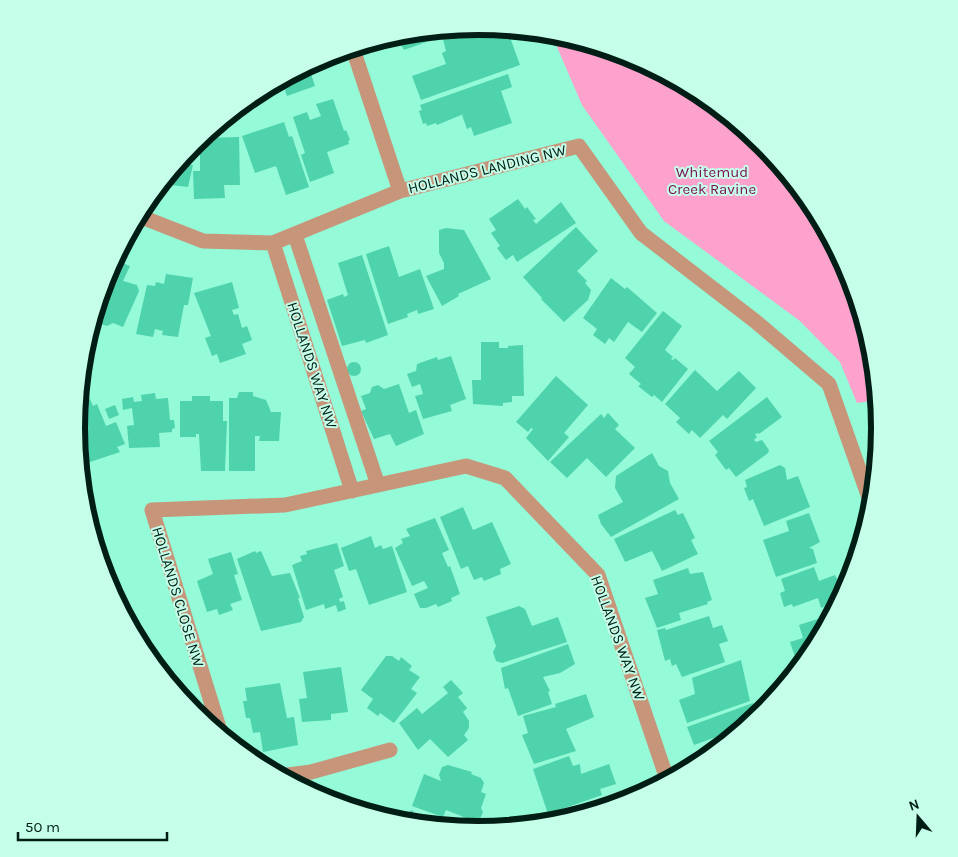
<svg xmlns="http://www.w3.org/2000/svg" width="958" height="857" viewBox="0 0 958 857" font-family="Karla,sans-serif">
<rect width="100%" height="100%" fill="#94fad7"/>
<path fill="#fda1cd" d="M551 33 633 57 703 94 764 144 814 205 851 275 874 350 878 400 857 403 840 362 800 321 664 221 582 105Z"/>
<path fill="#4fd3ac" d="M479 26 507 29 520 65 421 100 412 76 446 64 442 53 446 51 443 39Z
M452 29 454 32 404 50 396 35Z
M313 63 315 69 310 71 315 86 287 96 284 87H276L275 83Z
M508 74 512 87 501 91 512 123 474 136 471 127 467 129 462 115 466 113 437 125 436 123 427 126 426 123 423 124 419 111 422 110 420 105Z
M333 99 344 131 346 130 350 140 348 141 349 144 327 152 334 173 310 182 301 155 305 153 293 117 307 112 310 120 321 116 316 104Z
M284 122 289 137 292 136 309 187 286 195 276 166 255 173 242 136Z
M239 137 240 185H224L225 198 194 199 193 171H200V140L202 138Z
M186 154 191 155 189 164 193 165 188 187 162 184Z
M518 199 525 209 527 207 536 219 533 220 536 224 561 202 576 223 517 262 513 255 506 260 497 248 500 246 491 233 496 230 489 219Z
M576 227 598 251 577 271 587 281 585 283 591 290 588 300 564 322 541 299 542 298 523 277Z
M446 228 464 230 491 279 458 294 459 296 442 306 426 276 444 269V263L439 253V230Z
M389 246 399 277 420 269 434 309 418 314 417 310 407 314 408 317 388 324 366 254Z
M362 255 388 335 366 343 365 340 342 346 327 300 343 294 344 297 348 295 338 263Z
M115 260 130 266 123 281 137 285 139 291 123 327 113 323 107 326 101 324 95 316 107 274Z
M166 274 193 278 188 305H184L178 337 162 335 163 331 155 329 153 337 136 334 147 285 155 286 156 282 164 284Z
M611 278 625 289 627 287 657 313 642 332 628 322 614 342 609 338 605 344 593 335 597 329 583 318Z
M232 282 239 308 232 310 234 315 238 314 242 328 247 326 252 340 242 344 246 354 220 363 217 354 212 356 205 338 211 336 194 293Z
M663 311 682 326 665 350 673 357 671 359 673 360 675 358 688 369 662 402 654 395 652 397 638 386 641 384 629 374 635 367 625 358Z
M481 342H499V348H508V346L523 345 524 396H512V402L503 403V406L473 404 472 380H481Z
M451 356 466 399 450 405 452 411 423 419 415 396 423 394 420 384 412 387 407 374 416 371 417 364 437 357 438 360Z
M347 369a7 7 0 1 1 14 0a7 7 0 1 1-14 0Z
M695 370 717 391 739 371 756 388 727 419 723 415 700 438 692 430 689 434 676 422 680 418 665 404Z
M556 376 588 405 564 433 569 437 548 461 526 438 533 429 531 428 528 432 516 422Z
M399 384 409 413 416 410 424 434 396 446 390 434 374 439 361 411 366 409 361 396 370 393 372 387 378 385 384 389Z
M239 392H253V396L266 400 271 412H281L279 441H259L260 436H255V471H229V398H237Z
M155 393 156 399 168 398 170 420H174L175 428 172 429V432L159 433 160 447 129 448 127 426 134 425 132 408 123 410 122 399 133 397 134 402 142 401 141 395Z
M192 396H210V401H223V421H227L225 471H201L199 434H196V437H180V401H192Z
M767 397 782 417 759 434 758 433 755 434 757 437 754 440 756 442 762 440 769 450 768 453 736 477 729 468 726 470 715 455 718 452 709 441Z
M90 399 93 406 97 404 106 426 116 422 125 444 117 447 120 452 84 464 82 460 80 461 77 428 79 404Z
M115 405 119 415 109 419 105 409Z
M608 413 619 425 615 429 635 448 606 477 587 458 567 478 550 462 601 414 604 418Z
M881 423V429L878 464 871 458 868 424Z
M652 453 659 466 668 471 670 483 679 499 611 537 601 524 598 515 623 502 615 488 616 476Z
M780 465 785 468 787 480 798 476 810 507 764 526 753 499 749 501 744 488 747 487 745 480Z
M463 507 473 530 492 522 511 564 500 569 501 574 484 581 482 577 474 580 468 566 461 569 440 517Z
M675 510 678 515 683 513 695 538 691 540 698 554 662 571 652 551 625 562 614 539Z
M809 513 820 542 809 548 813 549 817 563 776 577 763 540 789 531 786 521Z
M435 518 449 550 442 553 448 567 450 566 460 594 451 598 452 601 438 607 436 604 426 608H420L414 594 428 588 424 581 412 586 395 548 403 543 401 539 410 536 406 529Z
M371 536 375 548 381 545 383 549 392 546 407 592 369 605 356 569 349 571 341 548Z
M337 543 344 566 334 570 343 597 339 599 340 602 344 601 346 609 338 612 336 605 325 609 324 604 306 610 292 565 302 561 300 556 307 554 306 551Z
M255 551 256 553 261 551 272 576 290 573 300 598H298L304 617 301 622 261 631 237 559Z
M231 552 238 574 234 575 242 600 230 604 233 610 219 615 217 609 207 612 197 581 213 574 208 559Z
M814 567 819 581 835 575 843 591 841 592 843 597 841 601 821 608 818 598 793 607 792 604 784 607 780 593 785 591 781 579Z
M688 568 690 574 703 572 712 600 707 602 708 604 679 613 681 620 657 628 645 598 658 594 653 580Z
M115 572 123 600 118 602 105 575Z
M125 604 129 613 136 633 120 606Z
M519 606 525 609 532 626 558 617 567 642 502 663 496 661 493 652 496 646 486 617Z
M838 607 810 657 809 653 795 657 790 642 803 638 799 625 824 617 822 612Z
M709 616 713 628 722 625 728 641 719 644 725 662 682 677 676 664 672 666 670 659 665 661 657 630 665 628 666 630Z
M568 644 575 664 560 673 543 677 550 691 548 692 552 704 518 716 508 688 505 689 501 668Z
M386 656H392L399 661 401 657 412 666 409 670 420 677 411 689 417 693 394 723 380 713 378 716 367 708 373 699 361 690Z
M741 660 750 701 687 723 679 700 695 694 692 678Z
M341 667 348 712 331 714V720L302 722 299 699 307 698 303 672Z
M451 680 463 693 458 697 467 708 463 712 469 721V728L464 735 468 740 448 757 430 739 418 750 399 723 417 708 422 714 448 693 443 687Z
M280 683 287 718 294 717 298 745 263 752 260 732 253 733 250 718H246L243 701H247L245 688Z
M586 694 594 717 566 729 576 751 534 764 522 735 528 733 523 716 556 707 555 704Z
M753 703 755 708 759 707 761 715 723 746 719 736 694 745 687 727Z
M569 756 573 766 580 764 581 774 609 764 616 784 600 789 602 795 548 814 533 769Z
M448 765 472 772 471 774 481 778 484 783 481 792 486 794 481 808 483 812 480 819 474 821 446 810 443 817 412 806 424 774 441 781 439 775 442 767Z
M412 810 418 819 421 817 428 826 395 821Z"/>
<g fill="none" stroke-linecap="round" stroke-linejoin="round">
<path stroke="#c79579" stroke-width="15" d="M353 49 400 191
M139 216 203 241 273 243 400 191 579 146 641 233 755 321 829 384 873 509
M295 235 378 485
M273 243 352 491
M221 734 152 510 285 505 466 466 505 478 598 575 668 782
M280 776 311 772 390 750"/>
</g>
<g text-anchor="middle" stroke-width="4" stroke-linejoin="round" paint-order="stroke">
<g font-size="15" fill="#001e15" stroke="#c5fee9">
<text transform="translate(487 169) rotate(-14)" y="5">HOLLANDS LANDING NW</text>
<text transform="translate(312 365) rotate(72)" y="5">HOLLANDS WAY NW</text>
<text transform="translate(178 597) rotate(73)" y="5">HOLLANDS CLOSE NW</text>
<text transform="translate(618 638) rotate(70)" y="5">HOLLANDS WAY NW</text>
</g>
<g font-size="15" fill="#7b0e50" stroke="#c5fee9">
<text x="712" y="177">Whitemud<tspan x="712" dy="17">Creek Ravine</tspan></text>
</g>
</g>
<path d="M0 0H958V857H0ZM85 428a393 393 0 1 1 786 0a393 393 0 1 1-786 0Z" fill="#c5fee9" fill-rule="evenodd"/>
<path fill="none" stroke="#001e15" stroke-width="6" d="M85 428a393 393 0 1 1 786 0a393 393 0 1 1-786 0Z"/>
<g transform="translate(918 817) rotate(341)" stroke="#c5fee9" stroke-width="4" paint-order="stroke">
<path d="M0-4L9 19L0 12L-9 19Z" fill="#001e15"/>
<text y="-8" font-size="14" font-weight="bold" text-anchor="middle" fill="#001e15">N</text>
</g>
<path d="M18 832v8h149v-8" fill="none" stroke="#001e15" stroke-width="2.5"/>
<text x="25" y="832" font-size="15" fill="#001e15" stroke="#c5fee9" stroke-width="4" paint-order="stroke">50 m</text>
</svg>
